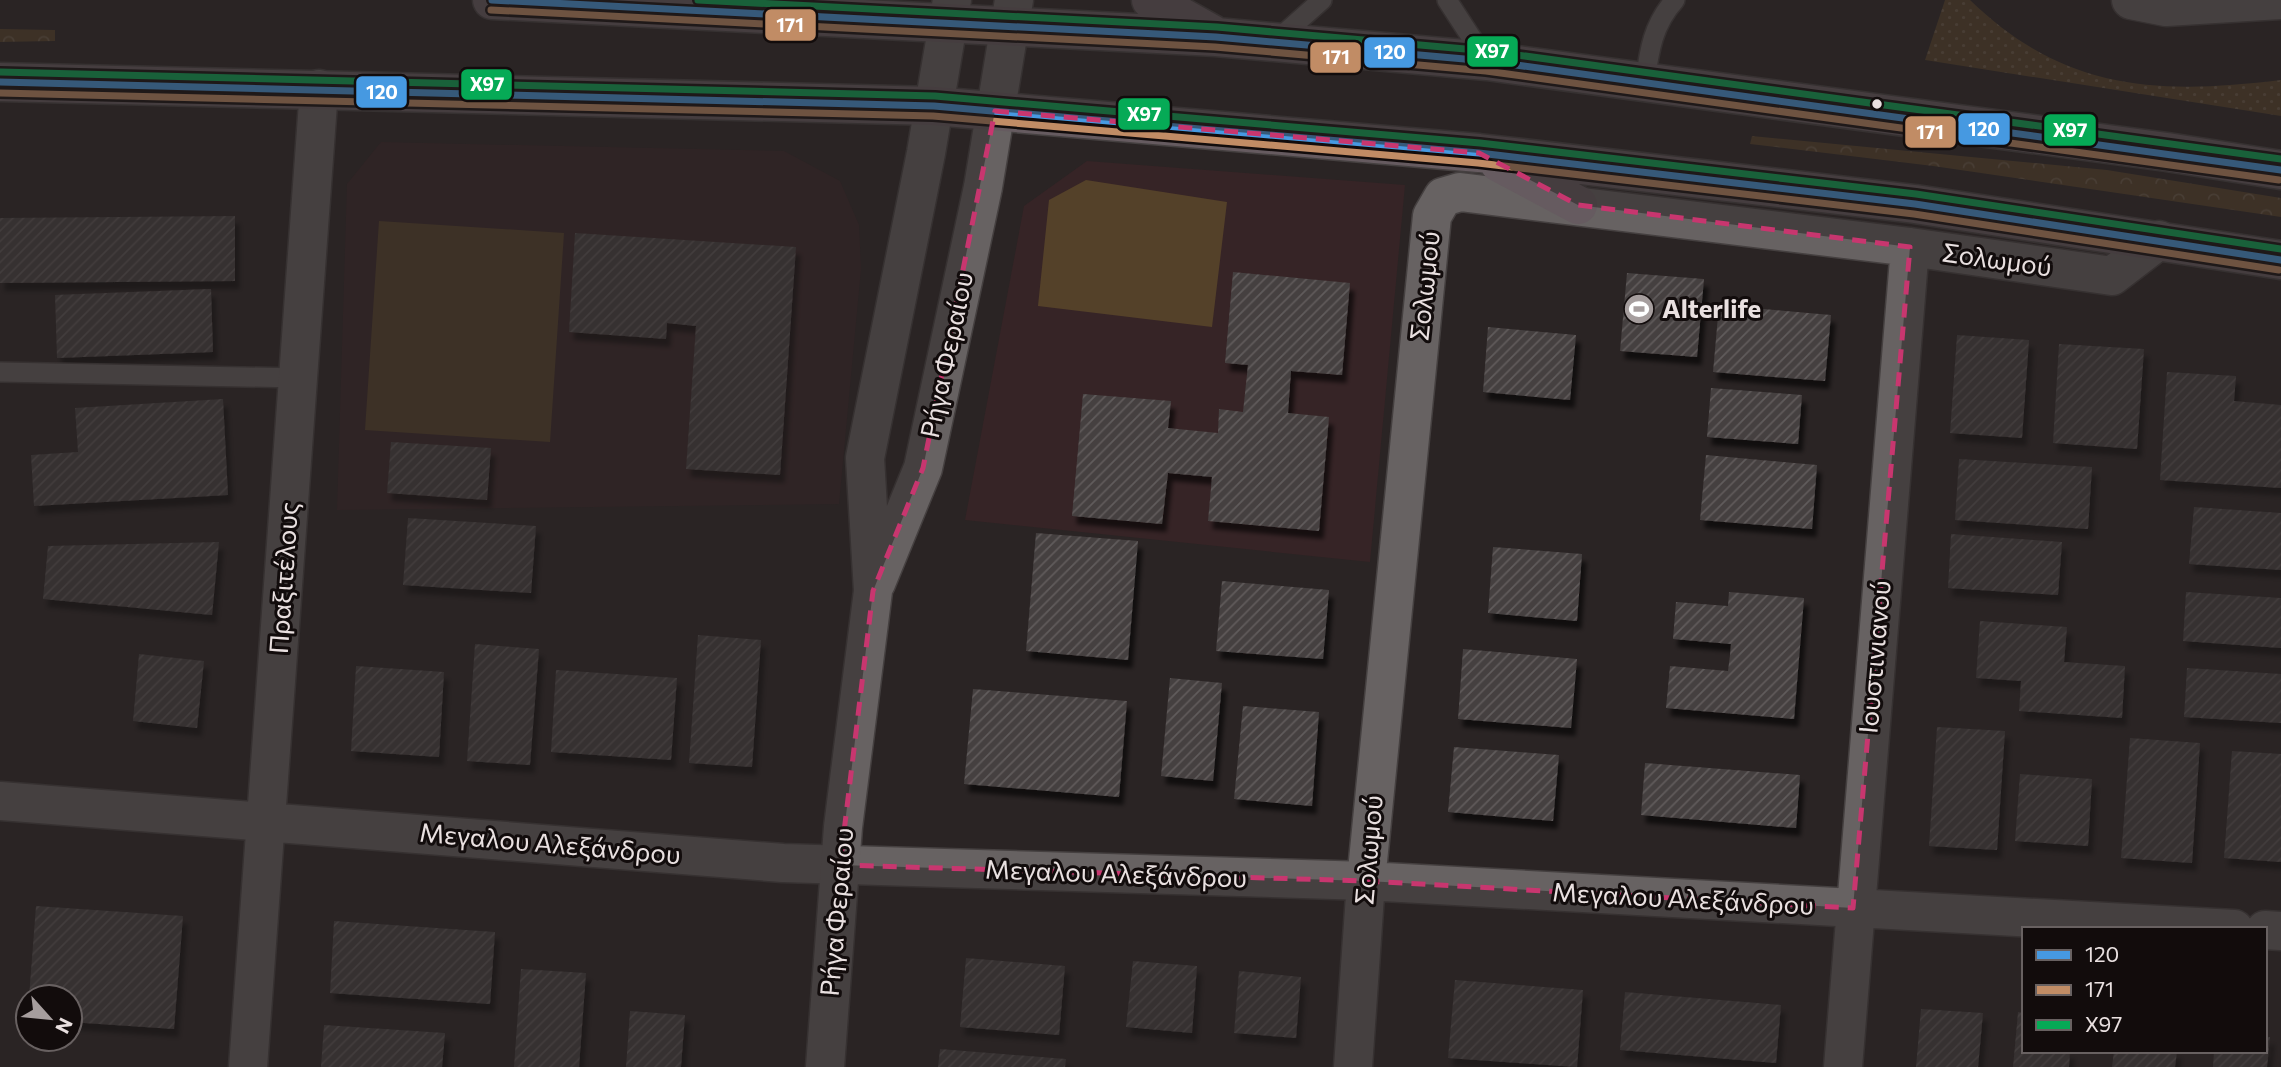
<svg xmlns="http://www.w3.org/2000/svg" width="2281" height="1067" viewBox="0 0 2281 1067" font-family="Commissioner,sans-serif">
<defs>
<pattern id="grass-dots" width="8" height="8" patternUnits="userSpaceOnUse" patternTransform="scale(1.75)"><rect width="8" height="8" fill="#544129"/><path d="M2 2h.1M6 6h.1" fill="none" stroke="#6d5c48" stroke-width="1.8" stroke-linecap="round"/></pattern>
<pattern id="forest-crowns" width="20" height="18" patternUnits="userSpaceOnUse" patternTransform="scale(1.75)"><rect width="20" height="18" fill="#544129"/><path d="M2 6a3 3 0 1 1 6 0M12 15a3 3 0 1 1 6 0" fill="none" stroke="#6d5c48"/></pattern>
<pattern id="building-hatch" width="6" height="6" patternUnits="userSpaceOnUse" patternTransform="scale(1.75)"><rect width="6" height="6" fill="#454040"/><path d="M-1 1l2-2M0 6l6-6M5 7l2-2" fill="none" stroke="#605b5b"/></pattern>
<filter id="shadow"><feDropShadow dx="4.5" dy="8" stdDeviation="2" flood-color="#0009"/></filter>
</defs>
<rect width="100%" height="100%" fill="#2a2424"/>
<path fill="#362426" d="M381 142 784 151 840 181 859 225 861 269 839 504 337 510 347 184Z
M1087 161 1405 185 1370 562 965 520 1024 206Z"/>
<path fill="url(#grass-dots)" d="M1945 0H1970C2064 91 2157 95 2281 80V116L1925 60Z"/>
<path fill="url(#forest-crowns)" d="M0 29 55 30V41L0 42Z
M1752 136 2107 170 2281 198V217L1933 166 1750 144Z"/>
<path fill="#544129" d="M1086 180 1227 202 1212 327 1038 306 1049 200Z
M379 221 564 233 550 442 365 430Z"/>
<path fill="url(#building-hatch)" filter="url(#shadow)" d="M235 216V281L0 283V218Z
M575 233 796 247 780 475 686 469 696 326 667 323 666 339 569 332Z
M1233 272 1350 283 1342 375 1291 371 1288 413 1329 417 1319 531 1208 521 1212 477 1168 473 1162 524 1072 516 1083 394 1171 401 1168 428 1218 433 1219 409 1243 412 1248 365 1225 363Z
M1627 273 1704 279 1697 357 1620 351Z
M211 289 213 352 57 358 55 295Z
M1719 305 1831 315 1825 381 1713 372Z
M1488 327 1576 335 1570 400 1483 392Z
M1957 335 2029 340 2022 438 1950 433Z
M2059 344 2144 349 2137 449 2053 443Z
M2167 372 2236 376 2234 401 2281 405V488L2160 480Z
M1711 388 1802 395 1798 444 1707 437Z
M223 399 228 495 34 506 31 455 78 452 75 408Z
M391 442 491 448 487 500 387 493Z
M1706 455 1817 465 1812 529 1700 520Z
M1959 459 2092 467 2088 529 1955 520Z
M2194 507 2281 513V570L2189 564Z
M408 518 536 526 531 593 403 585Z
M1036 533 1138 541 1128 660 1026 651Z
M1951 534 2062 542 2058 595 1948 588Z
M219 542 212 615 43 599 48 546Z
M1493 547 1582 554 1577 621 1488 613Z
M1222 581 1329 590 1323 659 1216 651Z
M1729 592 1804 598 1794 719 1666 708 1670 666 1728 671 1730 655 1731 644 1673 639 1676 602 1728 606Z
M2186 592 2281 598V648L2183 641Z
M1980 621 2067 627 2064 662 2125 666 2122 718 2019 711 2021 681 1976 678Z
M698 635 761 640 752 767 689 763Z
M475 644 539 649 530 765 467 761Z
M1463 649 1577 659 1571 728 1458 719Z
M139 654 204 661 197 728 133 721Z
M356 666 444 672 439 757 351 751Z
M2187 668 2281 674V723L2184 717Z
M556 670 677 678 671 760 551 752Z
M1170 678 1222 683 1213 781 1161 776Z
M973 689 1127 701 1119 797 964 784Z
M1243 706 1319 712 1312 806 1234 799Z
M1937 727 2005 731 1997 850 1929 846Z
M2130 738 2200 743 2192 863 2121 858Z
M1454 747 1559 755 1553 821 1448 812Z
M2232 751 2281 754V862L2224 858Z
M1645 763 1800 775 1796 828 1641 815Z
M2020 774 2092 779 2088 846 2015 841Z
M36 906 183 916 174 1029 70 1022V997H29Z
M334 921 495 932 490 1004 330 993Z
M966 958 1065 966 1059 1035 960 1027Z
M1133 961 1197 966 1192 1033 1126 1027Z
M521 969 586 973 579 1067H514Z
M1239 971 1301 977 1296 1038 1234 1033Z
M1455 980 1583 990 1577 1067 1448 1058Z
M1625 992 1781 1005 1776 1063 1620 1050Z
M1921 1009 1983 1013 1978 1067H1916Z
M630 1011 685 1015 681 1067H626Z
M2018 1012 2024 1013V1051H2070L2069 1067H2013Z
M324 1025 445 1033 442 1067H321Z
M2265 1037H2270L2267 1067H2213L2214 1051H2265Z
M940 1049 1066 1059 1065 1067H938Z
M2114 1051H2177L2175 1067H2112Z"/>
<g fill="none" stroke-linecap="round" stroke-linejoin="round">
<g stroke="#454040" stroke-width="22">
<path id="service" d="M1447 0 1486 60
M1276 41 1322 0
M1645 82C1649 51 1653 24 1675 0
M0 372 298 378"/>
</g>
<g stroke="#454040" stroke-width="41">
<path id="minor" d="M0 801 783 863 1366 881 2234 929
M2265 930 2281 931
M248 1067 319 89
M1353 1067 1366 881 1432 216 1443 197 1460 192 1910 247 2112 276 2159 240
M1843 1067 1910 247"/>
</g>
<g stroke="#454040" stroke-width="41">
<path id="tertiary" d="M2131 0 2166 7 2281 0
M876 583 923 468 983 187 1014 0
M825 1067 843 827 873 591 865 458 926 153 952 0"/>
</g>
<g stroke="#454040" stroke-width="41">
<path id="primary" d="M492 0 1216 37 1487 61 2167 152 2281 170
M1151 0 1212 34
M0 82 934 106 1479 153 1915 204 2281 260
M1499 163 1578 205"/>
</g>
<use href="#service" stroke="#676262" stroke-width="19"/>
<use href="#minor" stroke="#676262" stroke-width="38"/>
<use href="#tertiary" stroke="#676262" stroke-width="38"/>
<use href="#primary" stroke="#665b60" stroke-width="38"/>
<g stroke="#120c0c" stroke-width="12">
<path id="bus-1" d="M492 0 1216 37 1487 61 2281 170
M0 82 934 106 1479 153 1915 204 2281 260"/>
</g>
<g stroke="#120c0c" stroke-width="12">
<path id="bus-2" d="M491 10 1215 47 1486 71 2279 180
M0 93 933 116 1478 163 1914 214 2279 270"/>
</g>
<g stroke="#120c0c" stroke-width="12">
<path id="bus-3" d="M698 0 1217 27 1488 51 2281 159
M0 72 935 96 1480 143 1916 194 2281 249"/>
</g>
<use href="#bus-1" stroke="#4699e1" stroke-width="7"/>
<use href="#bus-2" stroke="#c18c65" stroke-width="7"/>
<use href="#bus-3" stroke="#06aa56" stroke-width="7"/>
</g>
<path d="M0 0H2281V1067H0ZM995 111 1479 153 1578 205 1910 247 1853 908 1366 881 840 865 873 591 923 468Z" fill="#2a2424" fill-opacity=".55" fill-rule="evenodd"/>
<path fill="none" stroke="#c8366f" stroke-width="5" stroke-dasharray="14 9" stroke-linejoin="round" d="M995 111 1479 153 1578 205 1910 247 1853 908 1366 881 840 865 873 591 923 468Z"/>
<defs>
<g id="stadium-disc" transform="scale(1.575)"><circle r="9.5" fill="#a69e9e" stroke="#120c0c"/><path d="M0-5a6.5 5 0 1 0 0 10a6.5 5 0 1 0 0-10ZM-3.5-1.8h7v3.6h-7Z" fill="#fff"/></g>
</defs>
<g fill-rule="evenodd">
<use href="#stadium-disc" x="1639" y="309"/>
</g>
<circle fill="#e9e0e0" stroke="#120c0c" stroke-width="2.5" cx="1877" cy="104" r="6"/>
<g text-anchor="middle" stroke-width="6" stroke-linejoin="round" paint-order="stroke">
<g font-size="26" fill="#e9e0e0" stroke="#120c0c">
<text transform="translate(1997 260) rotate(8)" y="9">Σολωμού</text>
<text transform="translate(1425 286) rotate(-84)" y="9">Σολωμού</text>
<text transform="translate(947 355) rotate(-78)" y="9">Ρήγα Φεραίου</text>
<text transform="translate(284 578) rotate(-86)" y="9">Πραξιτέλους</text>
<text transform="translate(1875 657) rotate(-85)" y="9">Ιουστινιανού</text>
<text transform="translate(550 844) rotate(5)" y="9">Μεγαλου Αλεξάνδρου</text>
<text transform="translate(1369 850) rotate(-85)" y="9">Σολωμού</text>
<text transform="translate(1116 874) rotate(2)" y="9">Μεγαλου Αλεξάνδρου</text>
<text transform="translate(1683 899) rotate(3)" y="9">Μεγαλου Αλεξάνδρου</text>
<text transform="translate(837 912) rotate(-85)" y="9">Ρήγα Φεραίου</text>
</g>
<g font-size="26" font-weight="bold" fill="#e9e0e0" stroke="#120c0c" text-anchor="start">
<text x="1662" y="318">Alterlife</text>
</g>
</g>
<g stroke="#120c0c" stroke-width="2.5">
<rect x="764" y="8" width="53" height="34" rx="7" fill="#c18c65"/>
<rect x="1466" y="35" width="53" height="33" rx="7" fill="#06aa56"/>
<rect x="1363" y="36" width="53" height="33" rx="7" fill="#4699e1"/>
<rect x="1309" y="41" width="53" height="33" rx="7" fill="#c18c65"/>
<rect x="460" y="68" width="53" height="33" rx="7" fill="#06aa56"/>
<rect x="355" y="75" width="53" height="34" rx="7" fill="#4699e1"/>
<rect x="1117" y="97" width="54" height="34" rx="7" fill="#06aa56"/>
<rect x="1957" y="112" width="54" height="34" rx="7" fill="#4699e1"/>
<rect x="2043" y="113" width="54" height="34" rx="7" fill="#06aa56"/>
<rect x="1904" y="115" width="53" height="34" rx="7" fill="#c18c65"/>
</g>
<g font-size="19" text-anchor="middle" font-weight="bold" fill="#fff">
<text x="790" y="32">171</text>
<text x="1492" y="58">X97</text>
<text x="1390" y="59">120</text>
<text x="1336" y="64">171</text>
<text x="487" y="91">X97</text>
<text x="382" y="99">120</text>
<text x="1144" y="121">X97</text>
<text x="1984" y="136">120</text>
<text x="2070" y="137">X97</text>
<text x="1930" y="139">171</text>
</g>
<rect x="2022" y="927" width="245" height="126" fill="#120c0c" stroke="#686161" stroke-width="2"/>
<rect x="2036" y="950" width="35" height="10" fill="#4699e1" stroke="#686161" stroke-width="2"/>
<text x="2085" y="962" font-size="21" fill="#e9e0e0">120</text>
<rect x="2036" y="985" width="35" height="10" fill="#c18c65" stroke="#686161" stroke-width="2"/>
<text x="2085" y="997" font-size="21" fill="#e9e0e0">171</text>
<rect x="2036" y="1020" width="35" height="10" fill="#06aa56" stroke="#686161" stroke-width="2"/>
<text x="2085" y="1032" font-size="21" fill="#e9e0e0">X97</text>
<g transform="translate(49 1018) rotate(117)"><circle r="33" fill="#120c0c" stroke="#686161" stroke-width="2"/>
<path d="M0-5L12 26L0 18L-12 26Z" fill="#a69e9e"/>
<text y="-10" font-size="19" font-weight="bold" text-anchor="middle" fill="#e9e0e0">N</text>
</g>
</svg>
